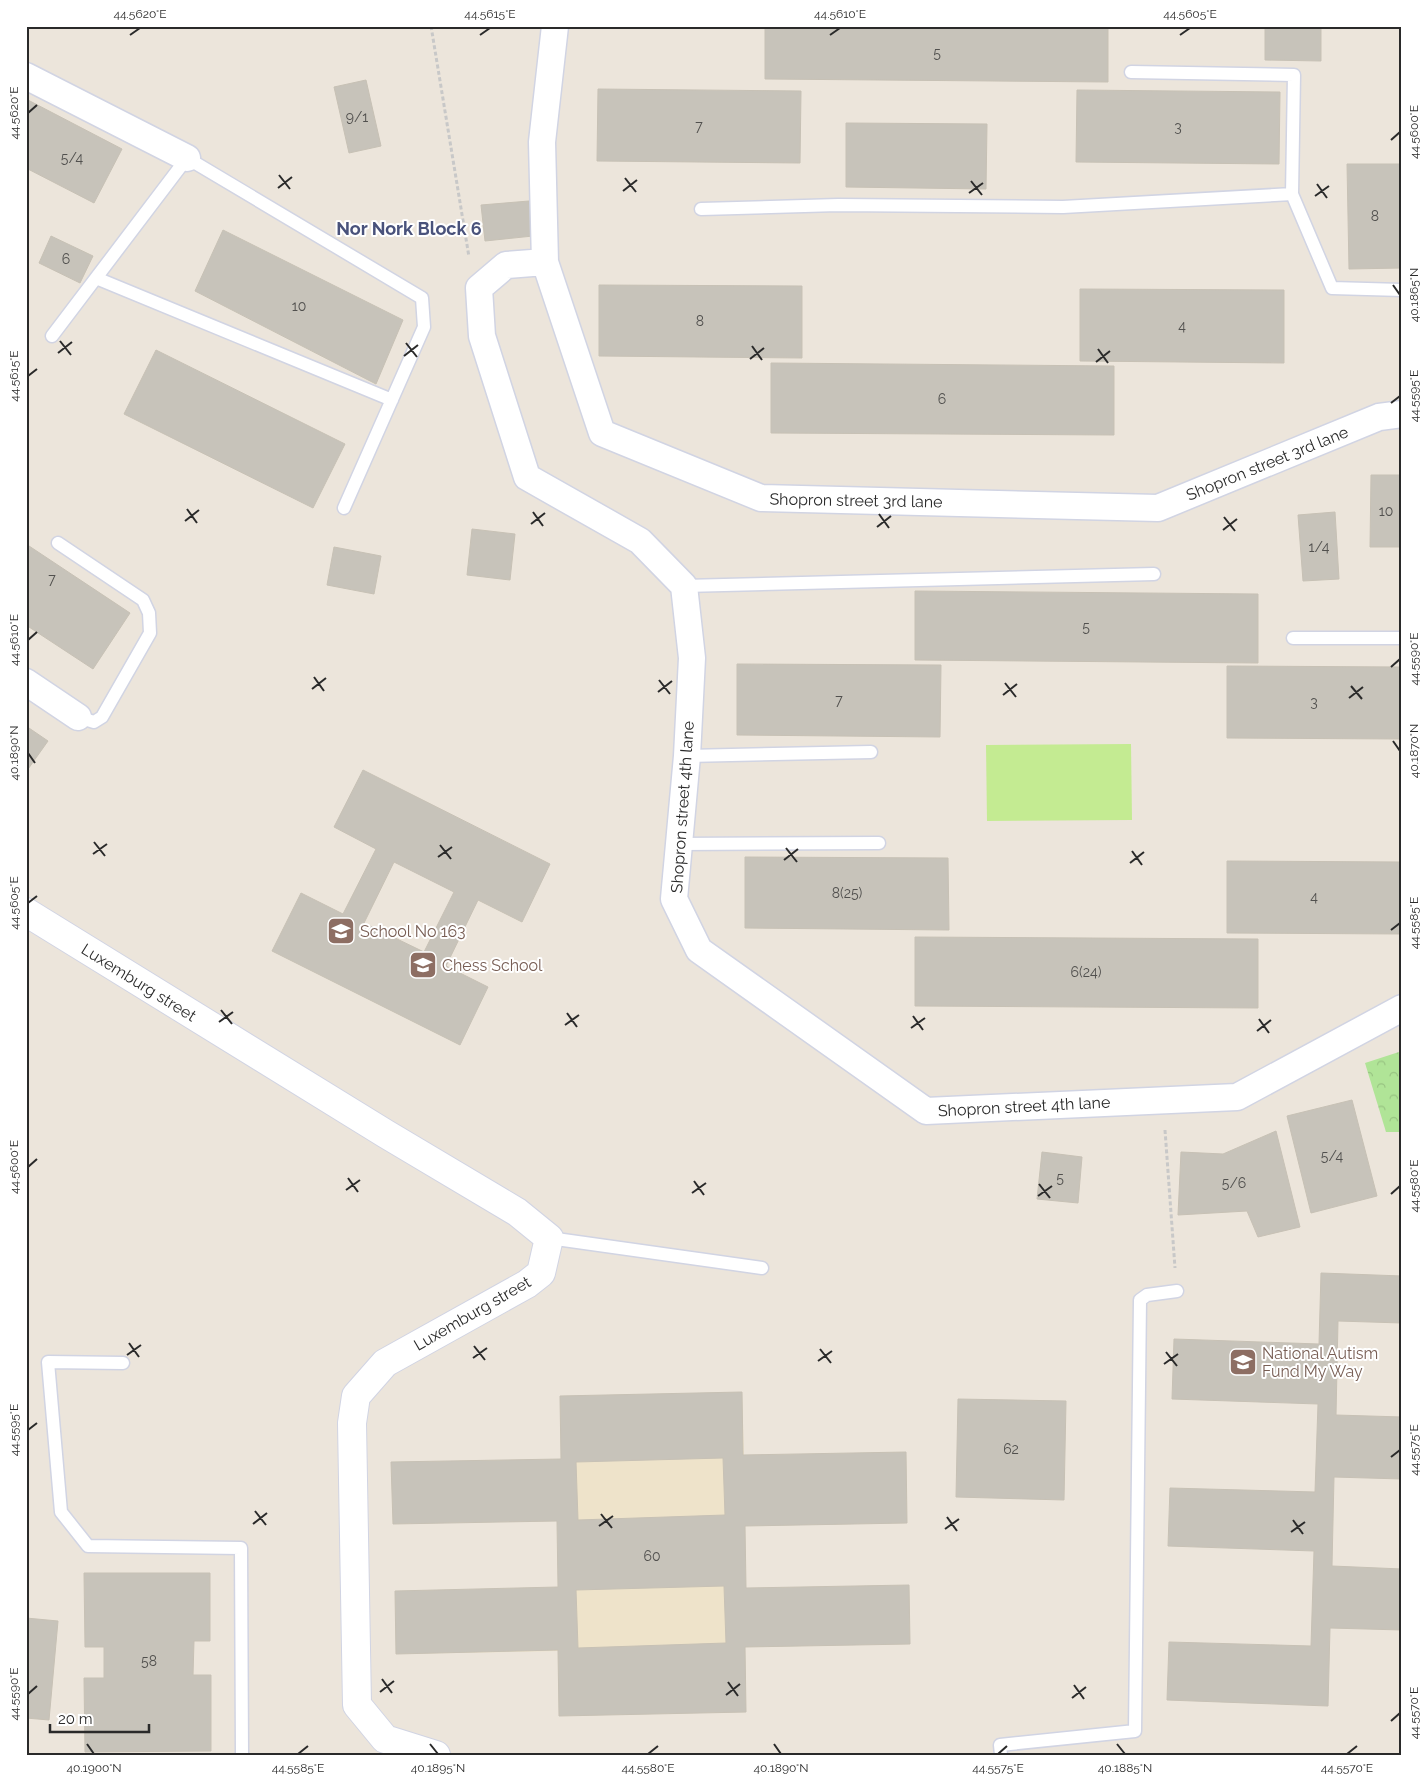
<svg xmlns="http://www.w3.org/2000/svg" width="1428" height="1781" viewBox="0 0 1428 1781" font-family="Raleway,sans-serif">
<defs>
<pattern id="forest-crowns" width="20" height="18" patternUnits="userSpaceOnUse" patternTransform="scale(1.25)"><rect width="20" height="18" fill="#b0e497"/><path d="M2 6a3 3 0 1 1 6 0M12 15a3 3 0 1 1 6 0" fill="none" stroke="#98c482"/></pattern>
</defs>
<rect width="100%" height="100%" fill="#ece5db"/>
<path fill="#eee3ca" d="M742 1392 744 1455 906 1452 907 1523 745 1526 746 1588 909 1585 910 1644 745 1647 746 1712 559 1716 558 1651 396 1654 395 1591 558 1587 557 1521 393 1524 391 1462 561 1459 560 1396Z"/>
<path fill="url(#forest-crowns)" d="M1402 1051V1132H1386L1365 1063Z"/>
<path fill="#c4eb92" d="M1131 744 1132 820 987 821 986 745Z"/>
<path fill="#c7c3ba" stroke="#c7c1b5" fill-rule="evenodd" d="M765 26H1108V82L765 79Z
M1265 26H1321V61L1265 60Z
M366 80 381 146 349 153 334 87Z
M598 89 801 91 800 163 597 161Z
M1077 90 1280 92 1279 164 1076 162Z
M26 99 122 149 94 203 26 168Z
M846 123 987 124 986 189 846 187Z
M1347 164H1402V268L1349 269Z
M529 201 533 236 485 241 481 205Z
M223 230 403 320 376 384 195 291Z
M51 236 93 256 80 283 39 263Z
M599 285 802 286V358L599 356Z
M1080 289 1284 290V363L1080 361Z
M156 350 345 444 313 508 124 414Z
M771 363 1114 366V435L771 433Z
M1371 475H1402V547H1370Z
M1335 512 1339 579 1303 581 1298 515Z
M472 529 515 534 510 580 467 575Z
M26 544 130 613 93 669 26 625Z
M334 547 381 556 374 594 327 585Z
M915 591 1258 594V663L915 660Z
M737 664 941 665 940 737 737 735Z
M1227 666 1402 667V739L1227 738Z
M26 726 48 741 26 772Z
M363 770 550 864 522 922 478 900 446 966 488 987 460 1045 272 951 301 893 343 914 376 849 334 827ZM394 862 454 892 424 952 364 923Z
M745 857 948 858 949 930 745 928Z
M1227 861 1402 862V934L1227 933Z
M915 937 1258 939V1008L915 1006Z
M1352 1100 1377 1196 1311 1213 1287 1116Z
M1276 1131 1300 1227 1258 1237 1247 1211 1178 1215 1181 1152 1223 1154Z
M1042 1152 1082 1157 1078 1203 1037 1199Z
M1321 1273 1402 1276V1323L1338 1321 1336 1415 1402 1417V1479L1334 1477 1332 1566 1402 1569V1630L1330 1628 1328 1706 1167 1700 1169 1642 1311 1646 1314 1551 1168 1546 1170 1488 1315 1492 1318 1404 1172 1399 1174 1339 1319 1344Z
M742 1392 743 1455 906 1452 907 1523 745 1526 746 1588 909 1585 910 1644 745 1647 746 1712 559 1716 558 1650 396 1654 395 1591 558 1587 557 1521 393 1524 391 1462 561 1459 560 1396ZM723 1458 725 1515 578 1520 576 1462ZM724 1586 726 1643 578 1648 576 1590Z
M958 1399 1066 1401 1064 1500 956 1497Z
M84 1573H210V1641H194L193 1675H211V1751L85 1752 84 1678H104V1647H85Z
M26 1618 58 1621 49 1720 26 1718Z"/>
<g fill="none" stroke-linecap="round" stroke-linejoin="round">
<g stroke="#d1d4e3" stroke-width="15">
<path id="lane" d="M1131 72 1294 75 1292 194 1332 288 1402 290
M701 209 838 205 1063 207 1292 194
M96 278 392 400
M52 336 187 158 422 298 424 327 344 508
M58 543 143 600 149 613 150 633 102 717 94 722 78 717
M684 586 1154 574
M1293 638H1402
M687 756 871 752
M679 844 879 843
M549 1238 762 1268
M123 1363 48 1362 61 1512 88 1546 241 1548 242 1755
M1001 1755 1000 1745 1135 1731 1140 1300 1147 1295 1177 1291"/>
</g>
<g stroke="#d1d4e3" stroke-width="29">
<path id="street" d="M555 26 542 142 545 262 602 433 761 498 1158 508 1379 417 1402 414
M26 76 187 158
M545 262 506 265 479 288 482 336 527 477 640 541 684 586 692 658 687 756 674 899 699 950 926 1111 1237 1097 1402 1008
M26 682 78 717"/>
</g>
<g stroke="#d1d4e3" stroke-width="30">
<path id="secondary" d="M26 912 386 1134 517 1212 549 1238 541 1273 527 1284 385 1363 356 1396 352 1423 357 1705 385 1739 436 1755"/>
</g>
<path stroke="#c8c8c8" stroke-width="3" stroke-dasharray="4 2.5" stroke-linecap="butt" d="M431 26 469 257
M1165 1130 1175 1268"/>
<use href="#lane" stroke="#fff" stroke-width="12"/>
<use href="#street" stroke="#fff" stroke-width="26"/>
<use href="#secondary" stroke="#fff" stroke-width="28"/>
</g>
<path fill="none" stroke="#2a2a2a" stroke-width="2" d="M130 35 140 28M480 35 490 28M830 35 840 28M1180 35 1190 28M28 113 37 105M1391 140 1400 132M279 175 290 189M625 178 636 192M971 181 982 195M1317 184 1327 198M278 188 292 177M623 191 637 180M969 193 983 183M1315 196 1329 186M1393 285 1400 295M60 341 71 355M406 343 417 357M752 346 762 360M1098 349 1108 363M58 353 72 342M404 356 418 345M750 359 764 348M1096 362 1110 351M28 376 37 369M1391 403 1400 396M187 509 197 523M533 512 543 526M879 514 889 528M1224 517 1235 531M185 521 199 510M531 524 545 513M877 527 891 516M1223 530 1237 519M28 640 37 632M1391 667 1400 659M314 677 324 691M659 680 670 694M1005 683 1016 697M1351 686 1362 699M312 689 326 678M658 692 672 681M1003 695 1017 684M1349 698 1363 687M1393 741 1400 751M28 753 35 763M94 842 105 856M440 845 451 859M786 848 797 862M1132 851 1142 865M93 854 107 844M438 857 452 847M784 860 798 849M1130 863 1144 852M28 903 37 896M1391 930 1400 923M221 1010 232 1024M567 1013 577 1027M913 1016 923 1030M1259 1019 1269 1033M219 1022 233 1012M565 1025 579 1015M911 1028 925 1018M1257 1031 1271 1020M28 1167 37 1159M348 1178 358 1192M694 1181 704 1195M1039 1184 1050 1198M346 1190 360 1180M692 1193 706 1183M1391 1194 1400 1186M1038 1196 1052 1186M129 1343 139 1357M474 1346 485 1360M820 1349 831 1363M1166 1352 1177 1366M127 1355 141 1345M473 1358 487 1348M818 1361 832 1351M1164 1364 1178 1354M28 1430 37 1423M1391 1457 1400 1450M255 1511 266 1525M601 1514 612 1528M947 1517 957 1531M1293 1520 1303 1534M253 1524 267 1513M599 1526 613 1516M945 1529 959 1519M1291 1532 1305 1522M382 1679 392 1693M728 1682 738 1696M1074 1685 1084 1699M380 1692 394 1681M28 1694 37 1686M726 1695 740 1684M1072 1698 1086 1687M1391 1721 1400 1713M87 1744 94 1754M430 1744 438 1754M774 1744 781 1754M1117 1744 1125 1754M298 1754 308 1746M648 1754 658 1746M998 1754 1007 1746M1347 1754 1357 1746"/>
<defs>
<g id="school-square" transform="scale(1.4375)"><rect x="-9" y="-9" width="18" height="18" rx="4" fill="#8d6e63" stroke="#fff"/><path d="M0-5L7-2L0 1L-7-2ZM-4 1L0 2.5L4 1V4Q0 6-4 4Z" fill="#fff"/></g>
</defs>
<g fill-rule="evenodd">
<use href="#school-square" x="341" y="931"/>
<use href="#school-square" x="423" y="965"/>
<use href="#school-square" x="1243" y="1362"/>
</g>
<g text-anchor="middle" stroke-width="4" stroke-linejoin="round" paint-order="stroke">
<g font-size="14" fill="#51504e">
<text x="937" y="58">5</text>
<text x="357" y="122">9/1</text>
<text x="699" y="131">7</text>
<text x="1178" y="132">3</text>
<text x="72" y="163">5/4</text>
<text x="1375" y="221">8</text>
<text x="66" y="264">6</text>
<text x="299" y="311">10</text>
<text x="700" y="326">8</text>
<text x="1182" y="331">4</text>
<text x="942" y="404">6</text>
<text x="1386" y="516">10</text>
<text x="1319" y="552">1/4</text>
<text x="52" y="584">7</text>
<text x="1086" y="632">5</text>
<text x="839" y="705">7</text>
<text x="1314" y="707">3</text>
<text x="847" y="898">8(25)</text>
<text x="1314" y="902">4</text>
<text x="1086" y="977">6(24)</text>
<text x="1332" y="1161">5/4</text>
<text x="1060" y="1183">5</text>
<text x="1234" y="1188">5/6</text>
<text x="1011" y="1454">62</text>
<text x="652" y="1561">60</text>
<text x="149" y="1666">58</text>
</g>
<g font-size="16" fill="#2a2a2a" stroke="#fff">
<text transform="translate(1267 463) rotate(-22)" y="6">Shopron street 3rd lane</text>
<text transform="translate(856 500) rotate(1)" y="6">Shopron street 3rd lane</text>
<text transform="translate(682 807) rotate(-86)" y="6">Shopron street 4th lane</text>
<text transform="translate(139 982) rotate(32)" y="6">Luxemburg street</text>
<text transform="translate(1024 1106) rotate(-3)" y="6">Shopron street 4th lane</text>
<text transform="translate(472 1313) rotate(-30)" y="6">Luxemburg street</text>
</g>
<g font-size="16" fill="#785e54" stroke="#fff" text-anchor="start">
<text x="360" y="937">School No 163</text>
<text x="442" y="971">Chess School</text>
<text x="1262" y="1359">National Autism<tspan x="1262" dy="18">Fund My Way</tspan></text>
</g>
<g font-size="18" font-weight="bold" fill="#49527b" stroke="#fff">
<text x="409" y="235">Nor Nork Block 6</text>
</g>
</g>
<rect width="1428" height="1781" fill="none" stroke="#ffffff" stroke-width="55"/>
<path d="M50 1724v8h99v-8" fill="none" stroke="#2a2a2a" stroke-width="2.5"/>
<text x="58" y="1724" font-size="15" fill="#2a2a2a" stroke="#ffffff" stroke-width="4" paint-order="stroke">20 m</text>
<rect x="28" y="28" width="1372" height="1726" fill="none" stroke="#2a2a2a" stroke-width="2"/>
<g font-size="12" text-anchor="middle" fill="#2a2a2a">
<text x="140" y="18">44.5620°E</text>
<text x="490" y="18">44.5615°E</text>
<text x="840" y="18">44.5610°E</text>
<text x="1190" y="18">44.5605°E</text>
<text transform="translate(14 113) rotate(-90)" y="4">44.5620°E</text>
<text transform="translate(1414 132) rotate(-90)" y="4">44.5600°E</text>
<text transform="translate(1414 295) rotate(-90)" y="4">40.1865°N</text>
<text transform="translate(14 376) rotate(-90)" y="4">44.5615°E</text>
<text transform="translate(1414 396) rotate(-90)" y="4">44.5595°E</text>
<text transform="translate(14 640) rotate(-90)" y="4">44.5610°E</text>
<text transform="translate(1414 659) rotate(-90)" y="4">44.5590°E</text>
<text transform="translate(1414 751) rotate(-90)" y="4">40.1870°N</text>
<text transform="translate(14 753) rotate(-90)" y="4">40.1890°N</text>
<text transform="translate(14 903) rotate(-90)" y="4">44.5605°E</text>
<text transform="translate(1414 923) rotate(-90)" y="4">44.5585°E</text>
<text transform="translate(14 1167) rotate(-90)" y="4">44.5600°E</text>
<text transform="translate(1414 1186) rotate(-90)" y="4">44.5580°E</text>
<text transform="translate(14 1430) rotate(-90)" y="4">44.5595°E</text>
<text transform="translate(1414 1450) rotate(-90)" y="4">44.5575°E</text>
<text transform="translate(14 1694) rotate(-90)" y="4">44.5590°E</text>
<text transform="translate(1414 1713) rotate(-90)" y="4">44.5570°E</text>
<text x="94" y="1772">40.1900°N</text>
<text x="298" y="1772">44.5585°E</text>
<text x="438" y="1772">40.1895°N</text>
<text x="648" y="1772">44.5580°E</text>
<text x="781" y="1772">40.1890°N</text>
<text x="998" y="1772">44.5575°E</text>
<text x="1125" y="1772">40.1885°N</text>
<text x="1347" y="1772">44.5570°E</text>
</g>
</svg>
